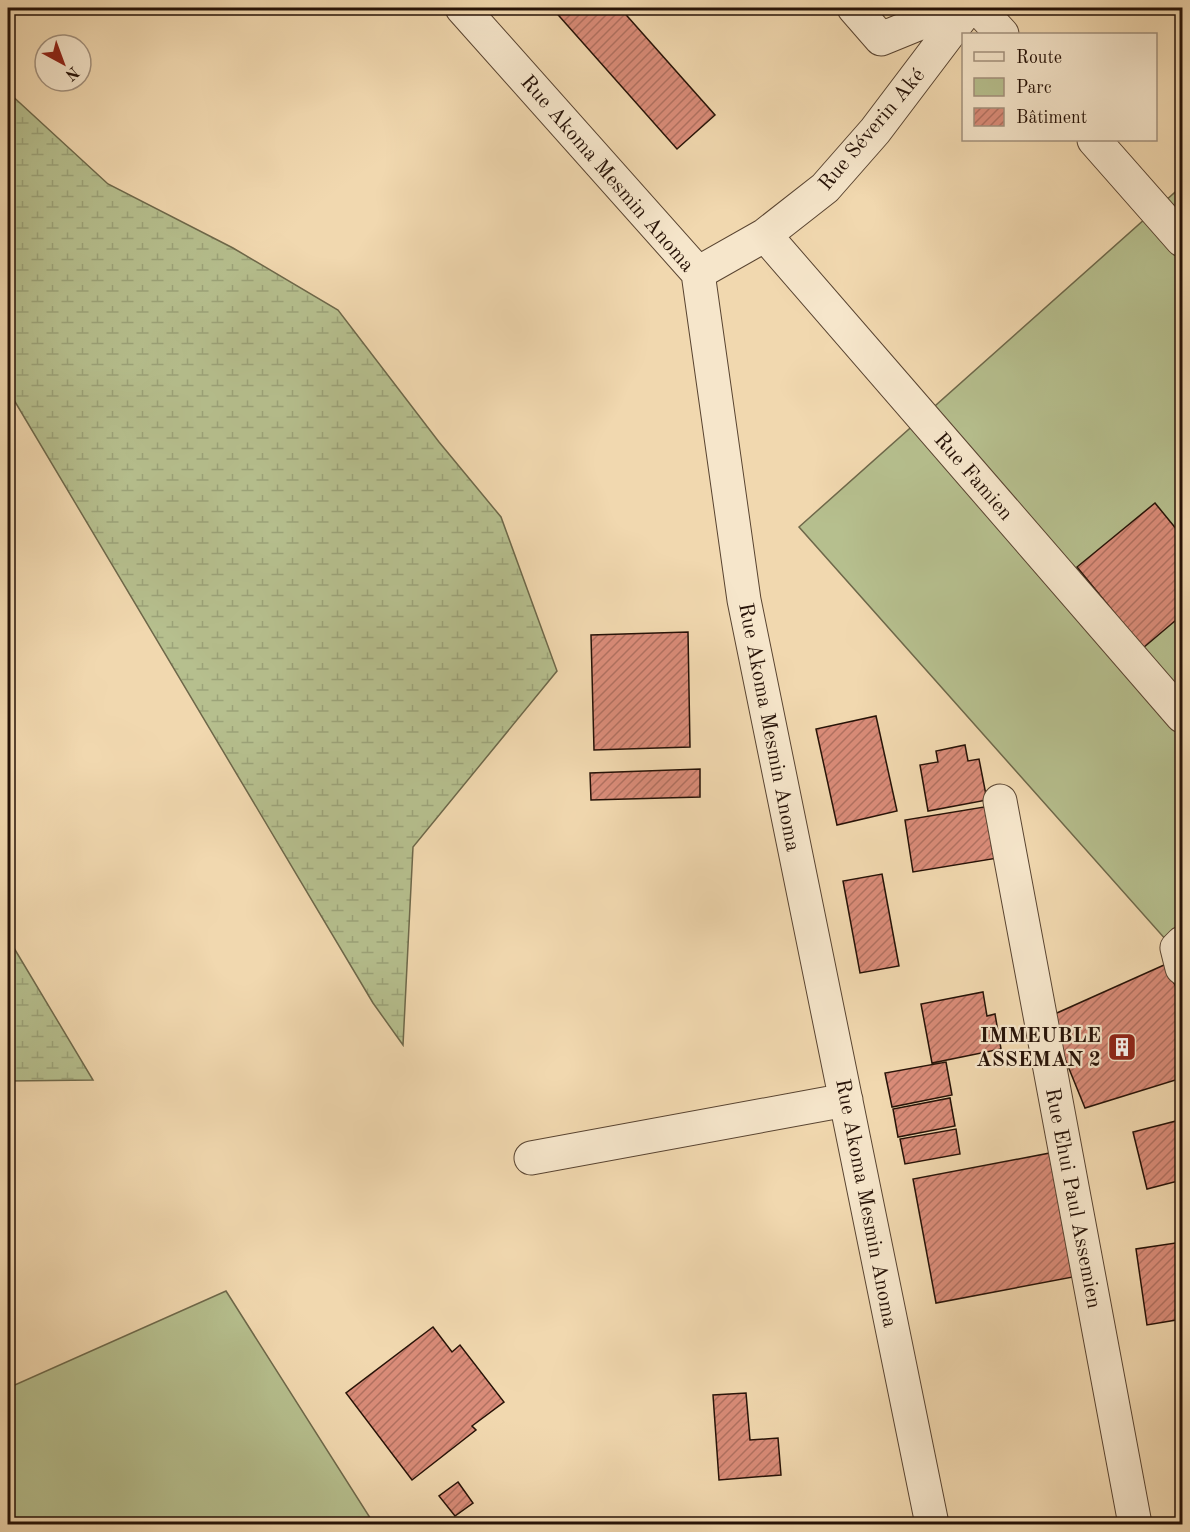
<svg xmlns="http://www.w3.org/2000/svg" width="1190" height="1532" viewBox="0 0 1190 1532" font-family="'Old Standard TT',serif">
<defs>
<pattern id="wetland-marsh" width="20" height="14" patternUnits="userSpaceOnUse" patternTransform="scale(1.5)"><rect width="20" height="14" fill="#b6bf8e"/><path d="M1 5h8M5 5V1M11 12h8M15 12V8" fill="none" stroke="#9ca379"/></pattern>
<pattern id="building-hatch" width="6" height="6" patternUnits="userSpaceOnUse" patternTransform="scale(1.5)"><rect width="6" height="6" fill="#da8c79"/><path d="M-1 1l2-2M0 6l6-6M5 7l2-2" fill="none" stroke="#b17161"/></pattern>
</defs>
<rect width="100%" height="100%" fill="#f1d8af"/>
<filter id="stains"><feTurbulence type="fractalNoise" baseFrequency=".00333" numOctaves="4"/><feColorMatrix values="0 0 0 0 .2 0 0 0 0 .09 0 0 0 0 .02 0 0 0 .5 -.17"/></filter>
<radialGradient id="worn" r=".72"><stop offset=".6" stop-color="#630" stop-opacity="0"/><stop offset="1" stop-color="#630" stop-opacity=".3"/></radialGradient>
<path fill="#b6bf8e" stroke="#6e684a" stroke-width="1.5" d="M1182 186V927L1167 941 799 527Z
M226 1291 374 1524H8V1388Z"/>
<path fill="url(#wetland-marsh)" stroke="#6e684a" stroke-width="1.5" d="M8 92 108 184 233 248 338 310 439 442 501 517 557 671 413 847 403 1045 373 1003 8 390Z
M8 938 93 1080 8 1081Z"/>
<path fill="url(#building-hatch)" stroke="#261207" stroke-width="1.5" d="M552 8H620L715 115 677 149Z
M1155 503 1182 536V615L1143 648 1077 567Z
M688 632 690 747 594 750 591 635Z
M876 716 897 811 837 825 816 729Z
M965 745 968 761 979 759 987 800 928 811 920 765 938 762 936 751Z
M700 769V797L591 800 590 773Z
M990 806 998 858 913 872 905 820Z
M882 874 899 966 860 973 843 881Z
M1164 965 1182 998V1078L1085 1108 1048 1017Z
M983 992 987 1016 995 1014 1001 1049 932 1063 921 1004Z
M946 1062 952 1095 892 1107 885 1073Z
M950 1098 955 1126 898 1137 893 1109Z
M1176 1121 1182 1141V1180L1147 1189 1133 1132Z
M956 1129 960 1154 905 1164 900 1139Z
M1050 1153 1073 1277 936 1303 913 1179Z
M1182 1242V1319L1147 1325 1136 1249Z
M433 1327 452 1352 460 1345 504 1402 472 1426 476 1430 412 1480 346 1393Z
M746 1393 750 1440 778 1438 781 1475 719 1480 713 1395Z
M458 1482 473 1503 455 1516 439 1496Z"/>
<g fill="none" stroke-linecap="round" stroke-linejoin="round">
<g stroke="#594431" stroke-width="35">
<path id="minor" d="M462 8 698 273 744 600 932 1524
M854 8 881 39 957 8
M978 8 1002 34
M1094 140 1182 240
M765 235 1182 716
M698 273 765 235 825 188 875 131 968 8
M1000 801 1135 1524
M1182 943 1177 948 1182 968
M531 1158 846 1100"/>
</g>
<use href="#minor" stroke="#f6e6cb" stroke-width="33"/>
</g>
<defs>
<g id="building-square" transform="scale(1.5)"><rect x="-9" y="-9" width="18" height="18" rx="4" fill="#8f2418" stroke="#f6e6cb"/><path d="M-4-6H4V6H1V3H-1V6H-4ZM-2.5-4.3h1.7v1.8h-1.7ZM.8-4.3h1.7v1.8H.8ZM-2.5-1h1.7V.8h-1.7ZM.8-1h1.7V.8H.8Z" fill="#fff"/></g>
</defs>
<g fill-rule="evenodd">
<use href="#building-square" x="1122" y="1047"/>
</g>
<g text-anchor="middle" stroke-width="4.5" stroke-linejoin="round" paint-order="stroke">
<g font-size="21" fill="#261207" stroke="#f6e6cb">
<text transform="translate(871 129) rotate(-50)" y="7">Rue Séverin Aké</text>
<text transform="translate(608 173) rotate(49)" y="7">Rue Akoma Mesmin Anoma</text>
<text transform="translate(974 476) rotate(49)" y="7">Rue Famien</text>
<text transform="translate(770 727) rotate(79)" y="7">Rue Akoma Mesmin Anoma</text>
<text transform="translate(1074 1198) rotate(79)" y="7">Rue Ehui Paul Assemien</text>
<text transform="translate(867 1203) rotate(79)" y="7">Rue Akoma Mesmin Anoma</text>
</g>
<g font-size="21" font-weight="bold" fill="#261207" stroke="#f6e6cb" text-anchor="end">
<text x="1101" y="1042">IMMEUBLE<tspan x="1101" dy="24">ASSEMAN 2</tspan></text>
</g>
</g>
<rect width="1190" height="1532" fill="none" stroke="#f1d8af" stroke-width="30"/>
<rect x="9" y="9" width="1172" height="1514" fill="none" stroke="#261207" stroke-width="3"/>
<rect x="15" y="15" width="1160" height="1502" fill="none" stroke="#261207" stroke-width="1.5"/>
<rect x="962" y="33" width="195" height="108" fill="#f6e6cb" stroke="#a3917d" stroke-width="1.5"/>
<rect x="974" y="52" width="30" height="9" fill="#f6e6cb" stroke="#a3917d" stroke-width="1.5"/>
<text x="1016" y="63" font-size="18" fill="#261207">Route</text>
<rect x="974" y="78" width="30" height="18" fill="#b6bf8e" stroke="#a3917d" stroke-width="1.5"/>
<text x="1016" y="93" font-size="18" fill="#261207">Parc</text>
<rect x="974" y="108" width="30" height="18" fill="url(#building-hatch)" stroke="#a3917d" stroke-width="1.5"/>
<text x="1016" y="123" font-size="18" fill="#261207">Bâtiment</text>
<g transform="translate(63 63) rotate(139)"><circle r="28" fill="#f6e6cb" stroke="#a3917d" stroke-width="1.5"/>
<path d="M0-4.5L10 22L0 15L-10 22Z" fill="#8f2418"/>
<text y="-9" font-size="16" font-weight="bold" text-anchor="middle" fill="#261207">N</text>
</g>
<rect width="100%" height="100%" filter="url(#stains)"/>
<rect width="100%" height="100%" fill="url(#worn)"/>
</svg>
